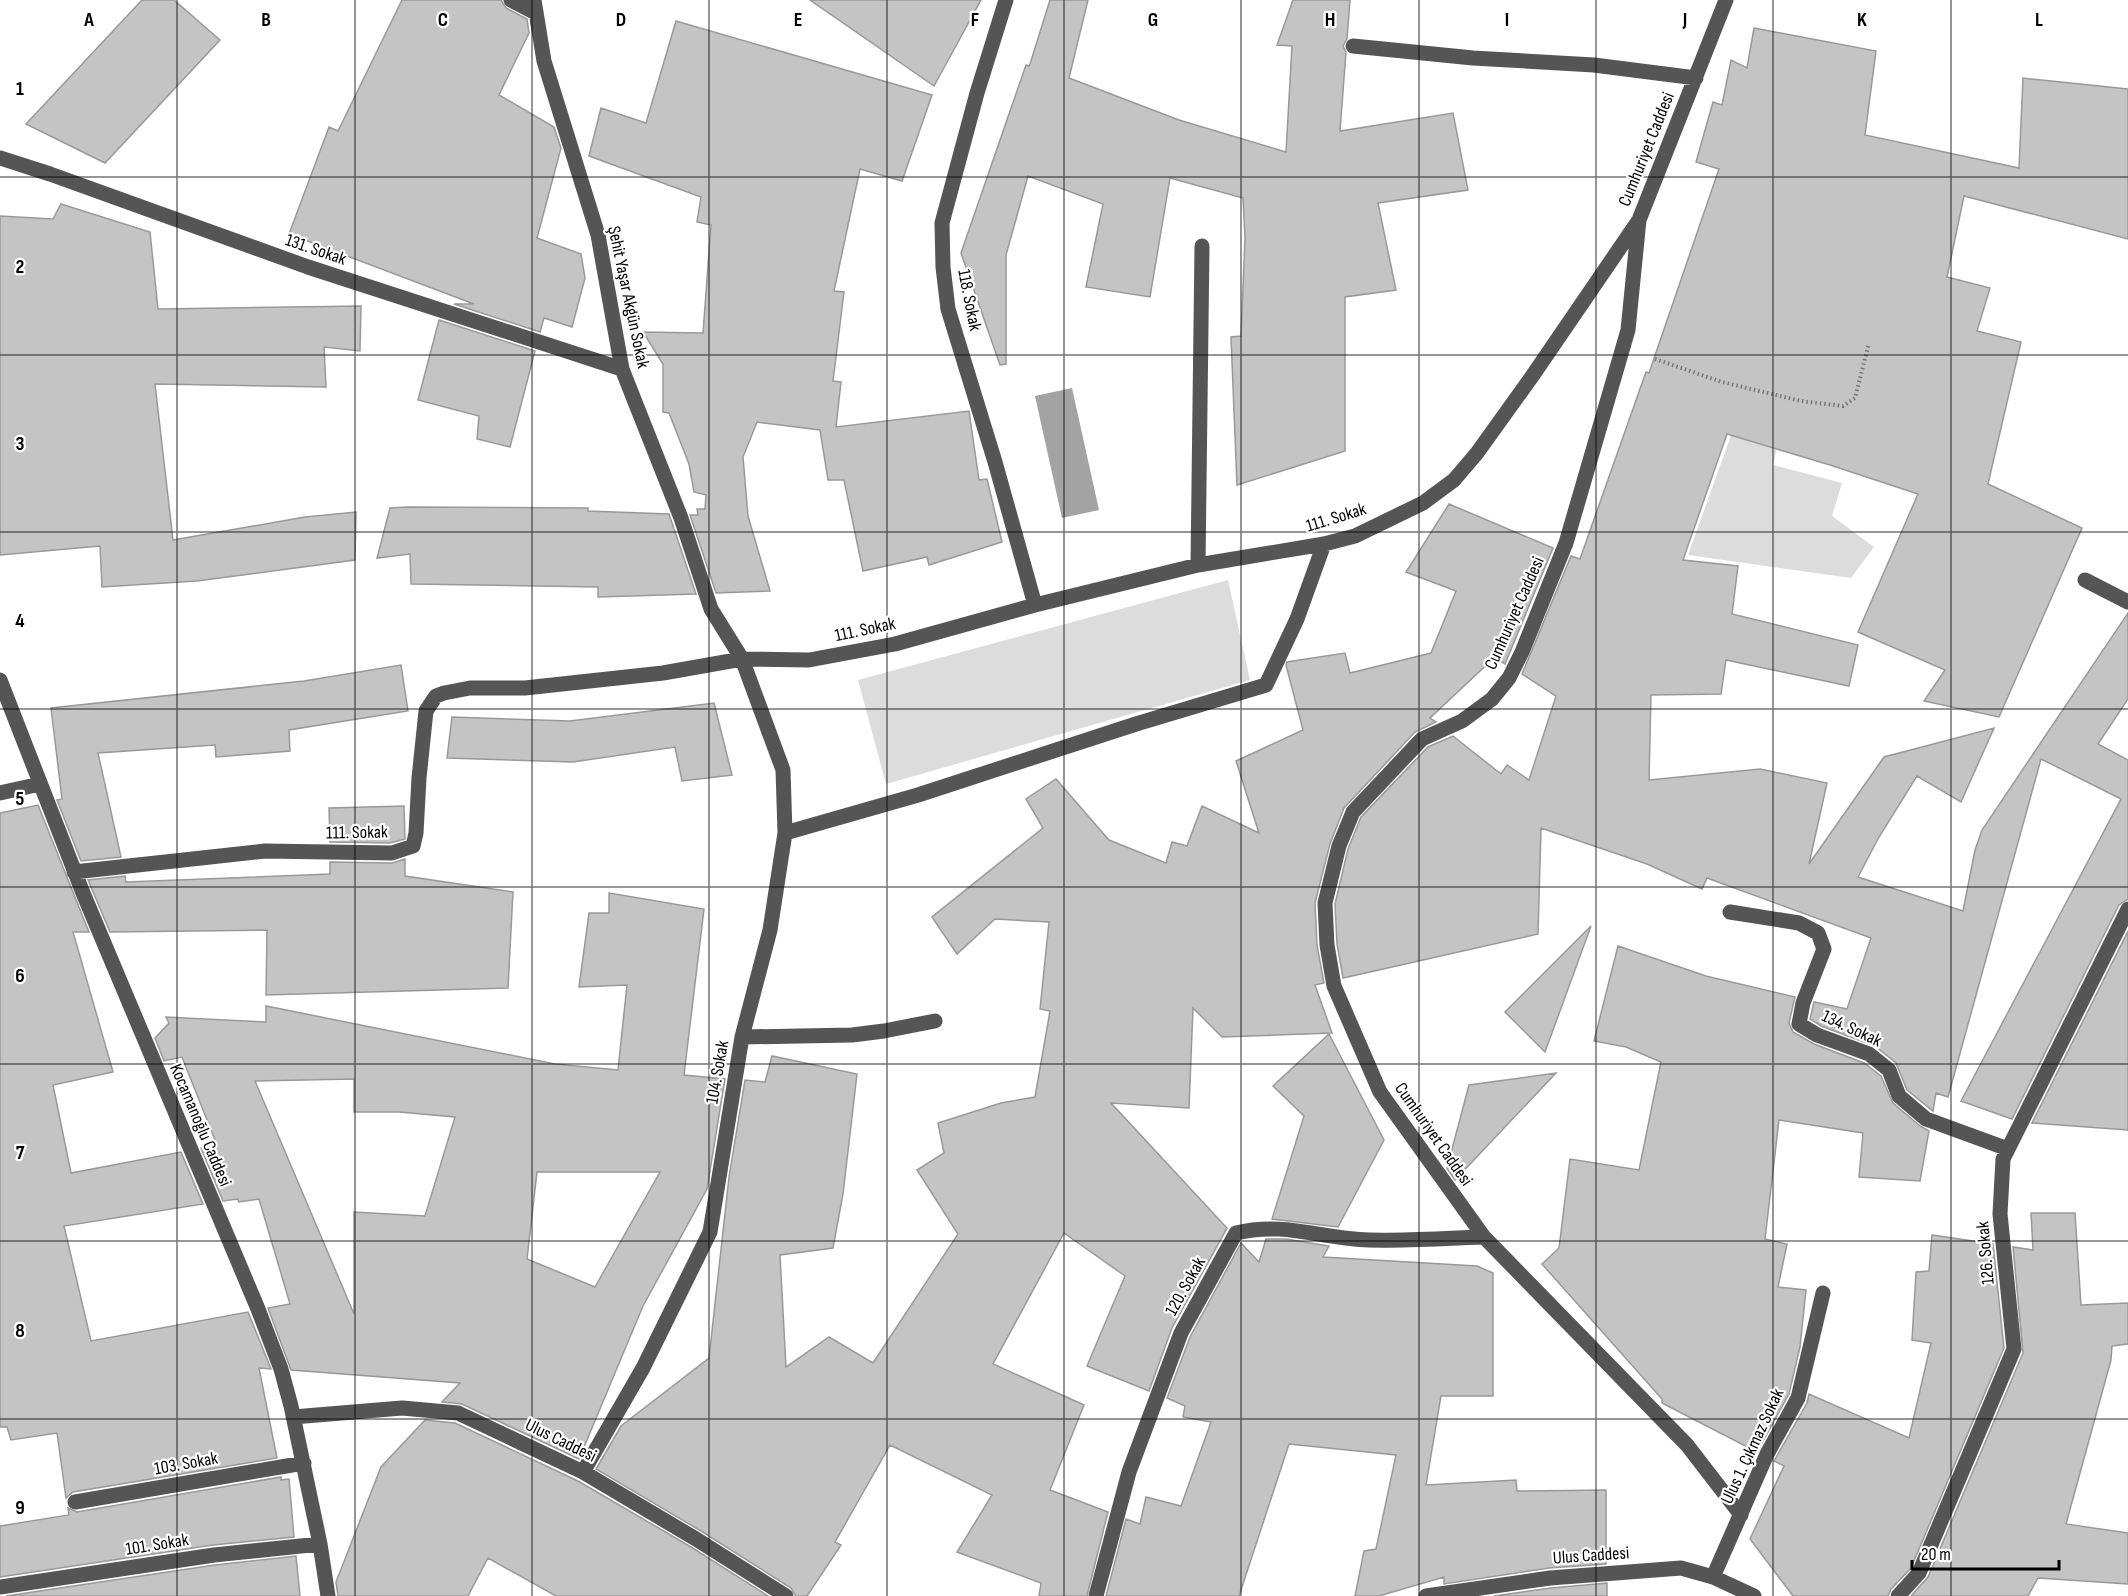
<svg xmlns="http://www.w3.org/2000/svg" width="2128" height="1596" viewBox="0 0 2128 1596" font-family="'Sofia Sans Condensed',sans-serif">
<rect width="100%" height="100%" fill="#fff"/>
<path fill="#dcdcdc" d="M1743 402 1784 418 1773 465 1842 483 1832 516 1874 547 1851 578 1688 555Z
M1228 580 1250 680 886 784 858 680Z"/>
<path fill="#a3a3a3" d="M1072 388 1099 510 1062 518 1035 396Z"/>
<path fill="#c4c4c4" stroke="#999" stroke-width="1.5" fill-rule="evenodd" d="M142 0H174L220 40 105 163 26 124Z
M402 0H501L506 8 527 19 529 33 499 95 554 127 561 148 537 238 581 254 585 278 572 327 544 318 540 332 454 304H474L289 234 329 127 338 131Z
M810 0H981L934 86Z
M1050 0H1088L1069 78 1179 120 1286 152 1292 46 1277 45 1293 0H1350L1347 39 1343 46 1346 52 1340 131 1453 113 1468 190 1378 203 1396 290 1345 297V451L1237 485 1231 337 1241 336 1245 238 1243 198 1170 178 1150 297 1086 287 1103 204 1028 176 1006 255V364L1000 365 961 253 1026 65 1029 66 1030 64Z
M676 21 932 95 902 181 860 169 834 291 844 292 833 381 841 382 836 427 969 411 979 480 987 479 1002 542 929 565 927 557 863 571 844 480H828L820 430 757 422 743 457 748 516 770 591 716 593 690 515H698L697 509H705L706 495 694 492 689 464 669 413 663 412V364L643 332 703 333 711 225 697 222 701 197 589 156 601 108 646 123Z
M1754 28 1876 51 1865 135 2019 168 2023 78 2128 89V239L1964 196 1947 277 1990 288 1977 331 2021 342 1988 484 2082 528 1999 717 1924 701 1945 670 1858 632 1918 494 1830 465 1727 434 1683 560 1738 566 1732 614 1858 645 1849 686 1726 660 1721 694 1651 695 1649 780 1760 769 1827 783 1809 864 1884 757 1994 728 1961 802 1917 776 1879 837 1858 877 1963 911 1975 850 1982 830 2128 613V699L2098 744 2128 760V899L2119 905 2012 1119 1961 1101 2121 799 2041 759 1948 1097 1936 1093 1933 1111 1907 1090 1896 1063 1875 1046 1821 1026 1810 1019 1814 1002 1847 1009 1871 938 1707 878 1702 889 1647 864 1541 828 1538 934 1343 978 1337 944 1335 904 1348 849 1361 817 1428 747 1453 736 1501 774 1507 765 1529 780 1556 696 1522 674 1571 556 1580 559 1646 372 1649 373 1719 169 1696 162 1713 102 1722 105 1731 60 1747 68Z
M61 204 150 232 158 309 361 306 360 351 324 347 326 387 155 384 173 540 305 517 356 512 355 560 197 581 102 587 100 546 0 555V216L53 219Z
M439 320 535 351 510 447 477 439 479 416 418 400Z
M1449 504 1553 548 1505 664 1495 657 1430 718 1436 722 1415 732 1344 808 1330 844 1315 903 1317 945 1324 983 1315 985 1332 1033 1222 1037 1193 1008 1189 1108 1111 1103 1227 1228 1172 1328 1149 1391 1087 1366 1125 1276 1064 1233 993 1364 1084 1405 1050 1490 1108 1512 1087 1596H1039L1041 1583 957 1552 992 1495 890 1445 835 1542 841 1545 807 1596H796L791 1588 701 1531 596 1469 621 1426 709 1358 729 1177 745 1080 765 1082 772 1056 857 1074 843 1194 833 1248 780 1255 786 1367 829 1337 873 1363 958 1234 917 1170 944 1153 938 1123 1001 1103 1035 1097 1050 1011 1040 1009 1049 922 995 919 957 954 932 917 1043 828 1026 799 1056 779 1109 840 1166 863 1172 842 1187 846 1202 806 1259 833 1236 761 1303 730 1286 665 1287 662 1345 653 1350 673 1431 653 1456 591 1406 572Z
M408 507 588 508V511L669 514 696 594 598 597V587L411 584 410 554 377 558 390 508Z
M401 665 408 711 289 730 290 751 216 757 215 745 98 753 121 857 81 861 57 800 62 799 51 708 304 681Z
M714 703 732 775 682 781 675 747 573 762 447 758 452 717 570 721Z
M38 805 89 932H73L113 1072 53 1085 71 1173 181 1152 203 1204 64 1226 91 1341 248 1312 271 1369 259 1368 277 1458 73 1492 66 1498 57 1433 11 1440 7 1427H0V813Z
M404 806 405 839 390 843 330 842 329 808Z
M405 859V876L513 892 508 988 266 995 267 930 110 932 88 880 125 876 126 882 330 874V862L392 863Z
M609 893 704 909 684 1075 725 1079 707 1189 643 1306 579 1459 462 1404 442 1402 460 1383 291 1370 268 1308 290 1304 259 1199 239 1202 238 1199 223 1201 201 1148 217 1145 182 1057 164 1061 155 1038 169 1023 166 1017 266 1022V1006L555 1064 618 1070 627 985 579 987 589 913H609ZM354 1079V1112H399L455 1117 425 1216 354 1212V1314L255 1081ZM537 1172H660L595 1287 527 1259Z
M1591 926 1545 1052 1505 1012Z
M2128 931V1130L2032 1123Z
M1618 946 1706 976 1795 997 1789 1023 1793 1032 1814 1044 1864 1063 1881 1076 1893 1103 1920 1126 1929 1131 1920 1181 1859 1177 1863 1133 1779 1120 1765 1239 1787 1244 1778 1287 1806 1290 1800 1347 1789 1394 1757 1452 1662 1403V1399L1542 1264 1559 1248 1570 1159 1639 1170 1661 1062 1626 1047 1594 1041Z
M1329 1034 1384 1140 1338 1227 1272 1219 1304 1116 1273 1086Z
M1556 1073 1455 1180 1447 1168 1469 1085Z
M2031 1213H2075L2081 1305 2128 1303V1344L2112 1346 2111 1360 2066 1524 2128 1533V1584L2038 1578 2028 1596H1911L1928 1577 2023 1353 2013 1247 2033 1250Z
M1932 1235 1993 1244 2004 1348 1911 1568 1891 1589 1888 1596H1793L1750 1539 1784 1466 1774 1461 1807 1403 1809 1394 1909 1438 1931 1343 1912 1340 1916 1272 1929 1271Z
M1266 1239H1286L1329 1246 1323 1257 1477 1266 1493 1273V1396H1441L1426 1485 1516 1480 1517 1491 1606 1490V1564L1549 1568 1444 1584V1577L1379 1596H1355L1364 1551 1376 1549 1396 1455 1289 1444 1239 1596H1106L1126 1519 1140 1524 1146 1497 1181 1506 1211 1422 1183 1417 1185 1406 1167 1398 1190 1337 1241 1243 1259 1262Z
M425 1420 455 1423 578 1481 691 1547 768 1596H556L488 1558 468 1596H338L336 1582 381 1467Z
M281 1477V1480L289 1479 294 1537 213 1545 0 1577V1526L69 1515 68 1508 77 1512Z
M296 1556 300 1596H6L215 1565Z
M1607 1583V1596H1494L1551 1588Z"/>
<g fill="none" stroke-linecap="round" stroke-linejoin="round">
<path stroke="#777" stroke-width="4" stroke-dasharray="1.5 3" stroke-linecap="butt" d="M1655 359 1722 382 1801 401 1843 406 1855 398 1869 343"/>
<path stroke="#555" stroke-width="15" d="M511 0 536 13
M534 0 544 61 598 235 622 369 681 518 711 609 742 659 783 770 785 833 770 930 742 1037 710 1232 643 1368 583 1472
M1006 0 977 93 942 223 943 267 948 309 995 462 1035 605
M1726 0 1639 220 1628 330 1566 543 1522 652 1509 678 1492 699 1462 721 1422 739 1353 812 1339 846 1325 903 1327 945 1334 986 1380 1092 1484 1237 1687 1445 1741 1515
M1353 46 1473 58 1594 65 1696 78
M0 158 50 174 308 267 622 369
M1198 565 1202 246
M2085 580 2128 602
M0 680 83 893 258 1309 281 1369 291 1406 320 1544 328 1596
M0 793 40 784
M785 833 918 795 1136 724 1266 685 1297 619 1324 544
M74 872 265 851 392 853 413 846 416 833 419 778 426 711 436 696 444 693 470 688H525L663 673 742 659 809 660 895 644 1035 605 1198 565 1324 544 1355 536 1423 503 1454 480 1477 453 1533 375 1639 220
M1730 912 1799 923 1818 933 1824 949 1803 1003 1799 1024 1817 1035 1869 1054 1889 1070 1899 1096 1926 1119 2008 1149
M742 1037 852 1035 884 1031 935 1021
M293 1417 402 1408 458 1413 583 1472 696 1539 786 1596
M75 1502 304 1463
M1713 1577 1767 1454 1798 1398 1823 1293
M0 1587 214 1555 320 1544
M1096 1596 1129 1472 1181 1333 1236 1233C1283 1221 1323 1239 1369 1240 1407 1241 1446 1238 1484 1237
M1426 1596 1550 1578 1681 1568 1713 1577 1754 1596
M1898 1596 1919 1573 2014 1349 2000 1214 2003 1159 2128 909"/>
</g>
<path fill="none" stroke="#000" stroke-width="1.5" stroke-opacity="0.55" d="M177 0V1596M355 0V1596M532 0V1596M709 0V1596M887 0V1596M1064 0V1596M1241 0V1596M1419 0V1596M1596 0V1596M1773 0V1596M1951 0V1596M0 177H2128M0 355H2128M0 532H2128M0 709H2128M0 887H2128M0 1064H2128M0 1241H2128M0 1419H2128"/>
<g text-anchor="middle" stroke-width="4.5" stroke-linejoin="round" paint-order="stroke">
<g font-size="18" fill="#000" stroke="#fff">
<text transform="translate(1646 149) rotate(-68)" y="6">Cumhuriyet Caddesi</text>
<text transform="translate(316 249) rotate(19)" y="6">131. Sokak</text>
<text transform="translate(629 297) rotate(78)" y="6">Şehit Yaşar Akgün Sokak</text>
<text transform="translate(970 300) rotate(79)" y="6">118. Sokak</text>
<text transform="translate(1336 517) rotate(-17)" y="6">111. Sokak</text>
<text transform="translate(1514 613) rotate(-66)" y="6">Cumhuriyet Caddesi</text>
<text transform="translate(865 629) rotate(-12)" y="6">111. Sokak</text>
<text transform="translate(357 832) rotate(-1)" y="6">111. Sokak</text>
<text transform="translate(1852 1028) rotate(25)" y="6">134. Sokak</text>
<text transform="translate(717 1072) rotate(-80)" y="6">104. Sokak</text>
<text transform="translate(201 1125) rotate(67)" y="6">Kocamanoğlu Caddesi</text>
<text transform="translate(1434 1134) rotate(55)" y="6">Cumhuriyet Caddesi</text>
<text transform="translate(1985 1253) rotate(-95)" y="6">126. Sokak</text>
<text transform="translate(1185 1286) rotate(-61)" y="6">120. Sokak</text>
<text transform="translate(561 1440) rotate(26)" y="6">Ulus Caddesi</text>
<text transform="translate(1752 1446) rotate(-65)" y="6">Ulus 1. Çıkmaz Sokak</text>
<text transform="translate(186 1463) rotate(-10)" y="6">103. Sokak</text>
<text transform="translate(157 1544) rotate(-9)" y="6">101. Sokak</text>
<text transform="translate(1591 1555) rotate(-4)" y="6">Ulus Caddesi</text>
</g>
</g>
<g font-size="20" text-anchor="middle" font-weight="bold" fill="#000" stroke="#fff" stroke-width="4.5" stroke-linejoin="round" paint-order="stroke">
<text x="89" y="26">A</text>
<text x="266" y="26">B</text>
<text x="443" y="26">C</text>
<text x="621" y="26">D</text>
<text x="798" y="26">E</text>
<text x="975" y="26">F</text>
<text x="1153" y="26">G</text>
<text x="1330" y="26">H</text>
<text x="1507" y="26">I</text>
<text x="1685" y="26">J</text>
<text x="1862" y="26">K</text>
<text x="2039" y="26">L</text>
<text x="20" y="95">1</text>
<text x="20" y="273">2</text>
<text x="20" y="450">3</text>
<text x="20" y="627">4</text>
<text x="20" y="805">5</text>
<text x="20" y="982">6</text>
<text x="20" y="1159">7</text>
<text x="20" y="1337">8</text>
<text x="20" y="1514">9</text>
</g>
<path d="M1912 1560v9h147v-9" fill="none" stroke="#000000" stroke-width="3"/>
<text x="1921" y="1560" font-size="18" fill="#000000" stroke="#ffffff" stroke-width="4.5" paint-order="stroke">20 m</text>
</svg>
